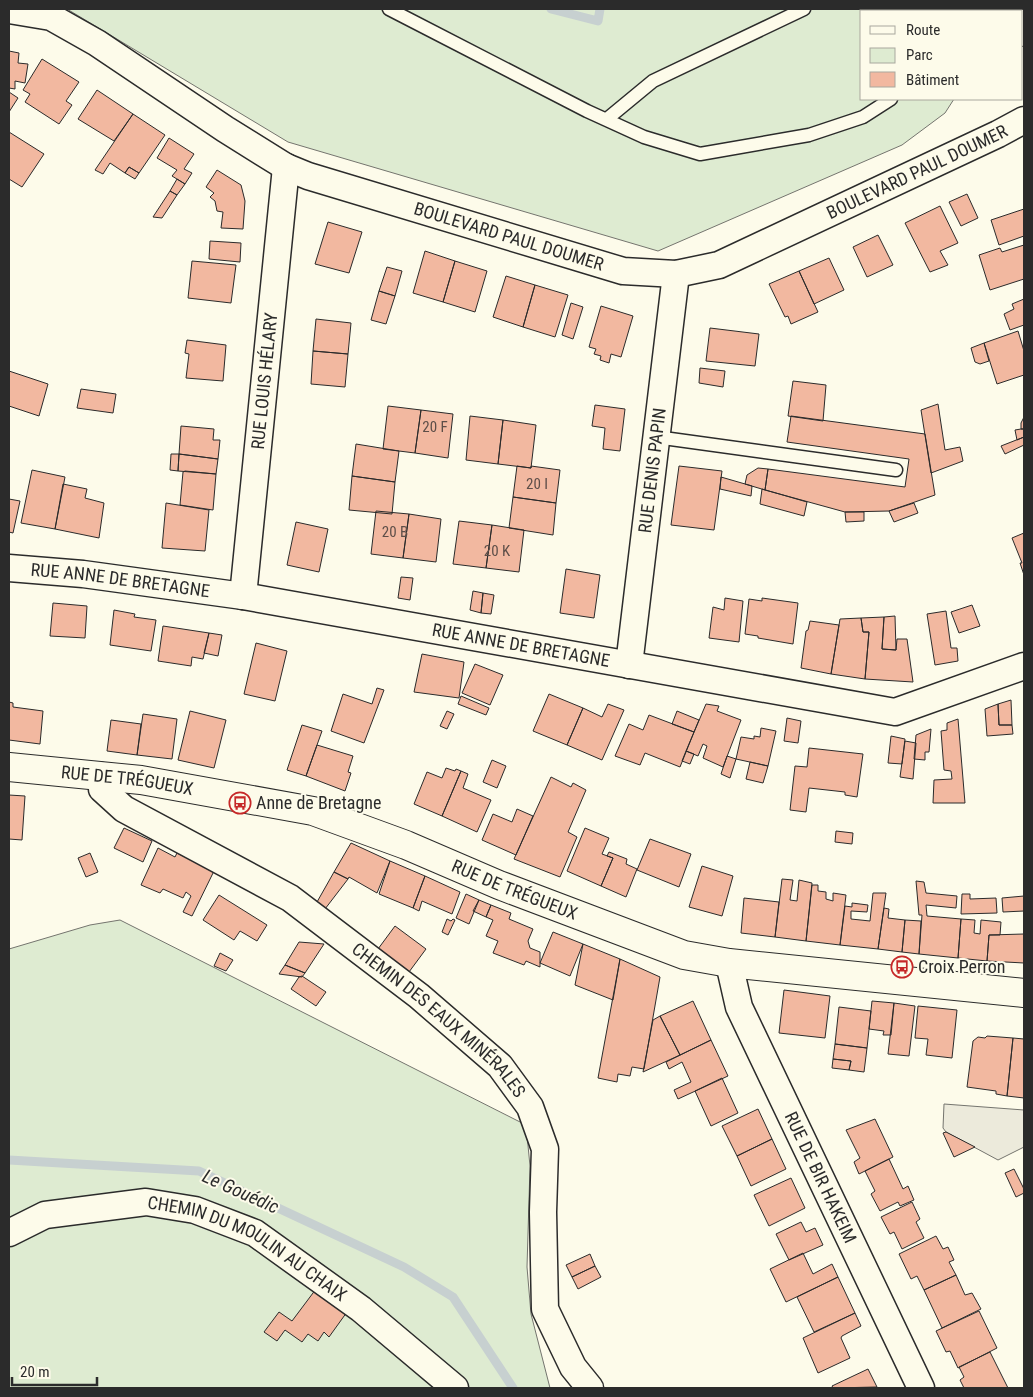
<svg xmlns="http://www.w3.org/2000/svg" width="1033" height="1397" viewBox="0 0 1033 1397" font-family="'Roboto Condensed',sans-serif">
<rect width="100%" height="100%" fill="#fdfbea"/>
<path fill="#deebd1" stroke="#74746e" d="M67 9H939L940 11H862V99H954L945 113 902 145 658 251 288 142Z
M120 920 526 1125 530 1166 527 1267 531 1314 550 1388H9V949L90 925Z"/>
<path fill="#eceadb" stroke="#74746e" d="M944 1104 1024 1110V1147L998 1160 946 1132 943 1128Z"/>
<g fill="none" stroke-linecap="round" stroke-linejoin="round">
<path stroke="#c7d0d0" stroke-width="9" d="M551 9 598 21 600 9
M9 1160 199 1171 404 1267 453 1297 513 1388"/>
</g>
<path fill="#f2b8a0" stroke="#2b2b2b" d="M9 51 19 53 18 63 28 64 25 83 15 81V89L9 88Z
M42 59 79 82 66 101 72 105 59 124 25 102 30 94 23 90Z
M97 90 133 114 114 141 78 119Z
M9 92 18 98 9 112Z
M133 114 165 135 139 173 129 167 125 173 110 163 103 174 95 170Z
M9 132 44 154 22 187 9 179Z
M169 138 194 154 184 169 192 173 185 184 172 176 177 170 157 158Z
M129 167 139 173 135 179 125 173Z
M217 170 241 185 245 201 243 229 221 228 223 212 217 211 215 201 210 197 214 193 206 187Z
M177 179 185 184 177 195 170 191Z
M170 191 177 195 162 218 153 217Z
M967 194 978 218 961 226 949 202Z
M940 206 958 243 940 251 948 265 930 272 905 223Z
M1024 209V236L999 245 991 220Z
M328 222 362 232 349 273 315 264Z
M878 235 893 265 867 277 853 247Z
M210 241 241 243 240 262 209 259Z
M1024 245V279L990 290 979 255 1000 248 1002 252Z
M425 251 455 261 443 302 413 293Z
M829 258 844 290 814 304 799 271Z
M192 261 236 265 231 303 188 298Z
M455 261 487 271 475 312 443 302Z
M387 267 402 271 395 296 379 291Z
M799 271 818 312 791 324 788 316 785 317 769 284Z
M506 276 535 285 523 327 493 317Z
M535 285 568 295 555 337 523 327Z
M379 291 395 296 386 324 371 320Z
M1024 299V325L1010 330 1004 314 1014 309 1012 304Z
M571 303 583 307 573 339 562 335Z
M601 306 633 316 621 357 611 354 609 363 600 360 601 356 594 354 596 349 589 347Z
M316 319 351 323 348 354 313 351Z
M710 328 759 334 755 366 706 361Z
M1018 331 1024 351V375L997 384 984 343Z
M187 340 226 345 223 381 186 378 189 354 185 353Z
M984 343 989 361 980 364 975 362 971 348Z
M313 351 348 354 345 387 311 384Z
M700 368 725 371 723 387 699 383Z
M9 371 48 384 39 416 9 406Z
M793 381 826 385 823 421 788 416Z
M81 389 116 394 113 413 77 408Z
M938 404 945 450 960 447 963 461 931 473 921 410Z
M595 405 625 409 620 451 603 449 605 428 592 426Z
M388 406 421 410 415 453 383 449Z
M421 410 453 414 448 458 415 453Z
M470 416 503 420 498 464 466 460Z
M791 416 925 434 935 495 889 511 845 512 765 490 768 469 905 487 909 459 787 442Z
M1024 417V429H1021V423Z
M503 420 536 425 531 468 498 464Z
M181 426 214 429 213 440H220L218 459 179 454Z
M1021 429H1024V437L1017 440 1015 430Z
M1024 437V448V445L1005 454 1001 446Z
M356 444 399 451 395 482 352 476Z
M171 454H179L178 471 170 470Z
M179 454 218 459 216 474 178 471Z
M517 466 531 468V466L560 470 556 503 513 497Z
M679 466 722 471 714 530 671 525Z
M758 468 768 469 765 490 745 484 747 475Z
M32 470 65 477 55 529 21 523Z
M185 471 216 474 213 510 180 505 183 472Z
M352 476 395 482 392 514 349 510Z
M721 477 752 486 751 496 720 489Z
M63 484 87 489 85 498 104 503 99 538 55 529Z
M762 489 807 502 804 516 760 504Z
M513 497 556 503 553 535 509 528Z
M9 499 20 501 13 533 9 532Z
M166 503 209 510 205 551 162 548Z
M914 503 918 513 894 522 889 511Z
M376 511 409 514 403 558 371 554Z
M845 512H864V521L846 522Z
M409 514 441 519 436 562 403 558Z
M459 521 492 525 486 568 453 564Z
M296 522 328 529 319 572 287 565Z
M492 525 524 530 519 572 486 568Z
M1024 533V575L1020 563H1022L1012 538Z
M566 569 600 575 594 618 560 613Z
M401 577 413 578 410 600 398 598Z
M473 591 483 593 481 613 470 610Z
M483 593 494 595 491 614 481 613Z
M725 598 743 601 739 642 709 638 713 607 724 610Z
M762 598 798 603 793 644 758 638V636L745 634 749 599 762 601Z
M53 603 87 606 85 638 50 636Z
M972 605 980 626 959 633 951 612Z
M114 610 135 614 134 617 156 620 151 651 110 645Z
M946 611 951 648H957L958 661 935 665 927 614Z
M895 616 896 650 882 649 884 617Z
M884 617 882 649 896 650 897 639H907L913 682 865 679 869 632H863L861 618Z
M861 618 863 632H869L865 679 831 674 840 619Z
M810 621 839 625 831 674 801 668 806 631 808 630Z
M163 626 209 633 203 659 192 657 191 666 158 661Z
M209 633 222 635 218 656 204 653Z
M256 643 287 651 275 701 244 694Z
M422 654 464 662 459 698 414 692Z
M475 664 503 675 490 705 462 693Z
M377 688 384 690 364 743 331 731 343 694 372 704Z
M549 694 583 708 567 745 533 731Z
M461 696 489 708 486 715 458 704Z
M1011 700 1012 725H999L998 704Z
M9 702 13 703V707L43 711 40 744 9 740Z
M608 704 624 710 602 760 567 745 583 708 602 717Z
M706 704 719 706 717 711 741 720 723 767 703 758 707 746 703 744 698 756 686 751Z
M998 704 999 725H1012L1013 734 987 736 985 709Z
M190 711 226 720 214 768 178 760Z
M447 711 454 714 447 729 440 726Z
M677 711 699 720 694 732 672 724Z
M143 714 177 719 172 759 137 755Z
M649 715 694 732 680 767 645 753 640 765 615 756 629 724 643 730Z
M787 718 801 721 798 743 784 741Z
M958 719 965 803H933L934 780 952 779 951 771 944 770 941 731 947 730V723Z
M111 720 141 724 137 755 107 751Z
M302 725 322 731 306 776 287 770Z
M761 728 776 731 768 766 736 759 741 737 754 739V736L760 737Z
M931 729 929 752H925V760L914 759 916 735Z
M891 736 905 739 902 764 888 763Z
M905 741 916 743 913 779 900 777Z
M317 745 353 756 348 772 351 773 345 791 306 776Z
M809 748 863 754 857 797 845 795V792L809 788 806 812 790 810 795 766 807 767Z
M686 751 694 754 690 764 682 761Z
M727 756 736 759 730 778 721 774Z
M492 760 506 766 497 788 483 782Z
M750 762 768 766 763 783 746 779Z
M446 768 455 771 456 769 461 771 442 816 414 804 427 772 442 778Z
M461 771 468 774 463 788 491 800 477 832 442 816Z
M551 777 571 787 573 783 586 790 568 832 577 837 560 877 514 859Z
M9 795 25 796 22 840 9 839Z
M517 809 533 816 516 855 482 840 493 814 512 822Z
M124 828 152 841 143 862 114 848Z
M585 828 609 838 602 854 613 858 601 886 567 871Z
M836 831 853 833 852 844 835 842Z
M650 839 691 854 679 887 637 870Z
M351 843 390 861 377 893 349 877 348 879 334 872Z
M158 848 175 857 177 853 214 871 192 916 183 912 191 896 186 892 183 898 163 889 160 893 141 885Z
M609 852 627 859 626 864 637 869 626 897 601 886 613 858 607 856Z
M90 853 98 872 86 877 78 858Z
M390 861 425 876 413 908 379 894Z
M702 866 733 876 722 916 689 907Z
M334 872 348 879 325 909 317 902Z
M425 876 460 892 452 914 422 901 419 911 413 908Z
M782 879 793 880 790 900 797 901 799 880 812 883 806 941 775 937Z
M916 881 924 882 926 893 957 896 956 908 926 905 927 916 961 919 958 958 919 954 922 915H919Z
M812 885H818V891L826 892V899L833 901V893L846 895 840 945 806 941Z
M873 893H886L878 949 840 945 845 906 852 907V903L868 905 867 912 851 911V919L870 921Z
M466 894 479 900 469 924 456 918Z
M962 894H970V899L996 898 997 913 961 914Z
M219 895 267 925 257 941 240 931 234 940 203 920Z
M1024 896V911L1003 912 1002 898Z
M744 898 779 902 775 937 741 933Z
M479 900 491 905 486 917 473 911Z
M491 905 511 913 509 919 533 929 528 941 530 948 540 952V967L526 961 524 965 493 953 498 941 486 936 493 920 486 917Z
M884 908 889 909 888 918 905 920 902 952 878 949Z
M447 919 451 921 453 919 455 920 448 935 442 932Z
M961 919 975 920 974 933 980 934 981 920 1001 922 1000 935H989L987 961 958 958Z
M905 920 921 921 919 954 902 952Z
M395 926 426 949 409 972 378 949Z
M553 932 583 944 570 976 540 963Z
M1024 934V963L987 961 989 935Z
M299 942 324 944 305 973 285 965Z
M583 944 620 959 613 1000 575 985Z
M220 953 233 960 226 971 214 966Z
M620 959 660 977 644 1069 632 1067 630 1076 618 1074 617 1082 598 1078Z
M285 965 305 973 302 977 279 974Z
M302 976 326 992 316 1006 291 989 299 977Z
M784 990 830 996 825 1038 779 1033Z
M693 1001 711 1040 680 1055 660 1016Z
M872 1001 894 1003 891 1035H883L884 1031 869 1029Z
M894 1003 915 1006 909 1056 888 1054Z
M918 1006 957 1010 952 1058 926 1055 928 1039 915 1038Z
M839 1007 871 1011 867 1048 835 1044Z
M660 1016 680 1055 643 1072 653 1020Z
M1024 1032V1098L1007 1096 1013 1038 1024 1039Z
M987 1036 1013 1038 1007 1096 996 1094V1091L967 1087 973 1041 978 1037 985 1038Z
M711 1040 728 1076 678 1099 674 1090 691 1082 682 1062 669 1069 666 1062Z
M835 1044 867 1048 864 1072 849 1070 851 1061 833 1059Z
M833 1059 851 1061 849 1070 832 1068Z
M722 1078 738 1113 711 1126 695 1091Z
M758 1109 772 1139 737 1156 722 1126Z
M875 1119 893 1157 859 1174 854 1162 860 1158 846 1130Z
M946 1132 975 1147 954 1157 943 1133Z
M772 1139 786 1169 751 1186 737 1156Z
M889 1159 903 1189 908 1186 914 1200 900 1206 898 1202 880 1211 871 1194 875 1191 865 1171Z
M1014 1169 1024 1189V1193L1016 1197 1005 1173Z
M791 1178 805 1208 769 1226 754 1195Z
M912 1202 920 1219 916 1222 924 1238 902 1249 894 1232 890 1234 881 1217Z
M801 1222 806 1232 815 1228 823 1245 789 1260 776 1234Z
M936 1236 943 1249 948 1247 954 1260 949 1262 956 1275 924 1290 917 1276 911 1279 899 1254Z
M803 1253 813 1274 832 1264 838 1277 786 1302 770 1269Z
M590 1254 595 1266 572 1277 566 1265Z
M595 1266 601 1277 578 1289 572 1277Z
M956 1275 965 1295 972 1293 981 1309 942 1328 924 1290Z
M838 1277 855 1313 814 1332 797 1297Z
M316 1289 347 1312 329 1337 324 1332 318 1341 308 1334 302 1342 285 1330 277 1341 264 1332 279 1312 292 1321Z
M979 1311 997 1348 958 1368 950 1351 946 1352 936 1331Z
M855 1313 861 1326 842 1336 841 1338 850 1358 818 1373 803 1338Z
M990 1352 1008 1388H964L960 1380 964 1377 959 1367Z
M868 1369 877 1387 833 1388 832 1386Z"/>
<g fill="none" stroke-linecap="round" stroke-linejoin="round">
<g stroke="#2b2b2b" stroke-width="15">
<path id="lane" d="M389 9 587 111 644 137 700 154 809 135 863 117 891 99
M607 119 653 81 804 9
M656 437 896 470"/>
</g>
<g stroke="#2b2b2b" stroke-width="29">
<g id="street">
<path id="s1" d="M9 10 51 17 97 43 225 129 286 167 308 176 623 271 676 274 719 265 998 134 1024 120"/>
<path id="s2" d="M9 568 83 574 243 596 895 712 1024 666"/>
<path id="s3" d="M243 596 286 167"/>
<path id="s4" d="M629 665 676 274"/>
<path id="s5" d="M102 776V789L124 809 290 898 419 996 500 1066 530 1107 545 1149 543 1212 545 1309 573 1367 590 1388"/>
<path id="s6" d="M729 963 739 1007 921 1388"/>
<path id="s7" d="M9 1233 45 1215 146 1202 195 1210 255 1233 361 1309 455 1388"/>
</g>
</g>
<g stroke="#2b2b2b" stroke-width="30">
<g id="secondary">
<path d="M1009 9 1011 11"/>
<path d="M1022 28 1024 32"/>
<path id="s8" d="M9 767 141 780 313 811 406 845 499 885 684 955 729 963 1024 993"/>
</g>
</g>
<use href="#lane" stroke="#fdfbea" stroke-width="12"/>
<use href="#street" stroke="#fdfbea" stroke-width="26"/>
<use href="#secondary" stroke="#fdfbea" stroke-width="28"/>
</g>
<defs>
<g id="bus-ring" transform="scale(1.125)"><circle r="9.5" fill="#fdfbea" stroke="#c62828" stroke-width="1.5"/><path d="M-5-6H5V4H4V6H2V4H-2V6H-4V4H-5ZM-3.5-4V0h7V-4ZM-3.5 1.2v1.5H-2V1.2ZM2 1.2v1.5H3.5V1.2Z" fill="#c62828"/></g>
</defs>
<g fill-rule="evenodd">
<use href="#bus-ring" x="240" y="803"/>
<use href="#bus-ring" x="902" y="967"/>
</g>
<g text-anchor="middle" stroke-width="4" stroke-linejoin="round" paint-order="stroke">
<g font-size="15" fill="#5d4e48">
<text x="435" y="432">20 F</text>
<text x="537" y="489">20 I</text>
<text x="395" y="537">20 B</text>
<text x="497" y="556">20 K</text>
</g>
<g font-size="18" fill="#2b2b2b" stroke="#fdfbea">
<text dy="6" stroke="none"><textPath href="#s1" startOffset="990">BOULEVARD PAUL DOUMER</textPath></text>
<text dy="6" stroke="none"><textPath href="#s1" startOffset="555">BOULEVARD PAUL DOUMER</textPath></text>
<text dy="6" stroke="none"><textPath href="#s3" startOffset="216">RUE LOUIS HÉLARY</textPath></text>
<text dy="6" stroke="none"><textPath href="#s4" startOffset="196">RUE DENIS PAPIN</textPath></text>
<text dy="6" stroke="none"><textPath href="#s2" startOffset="112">RUE ANNE DE BRETAGNE</textPath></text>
<text dy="6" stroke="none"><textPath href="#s2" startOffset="518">RUE ANNE DE BRETAGNE</textPath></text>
<text dy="6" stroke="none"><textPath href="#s8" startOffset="119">RUE DE TRÉGUEUX</textPath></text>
<text dy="6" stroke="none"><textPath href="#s8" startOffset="524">RUE DE TRÉGUEUX</textPath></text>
<text dy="6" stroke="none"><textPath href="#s5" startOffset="424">CHEMIN DES EAUX MINÉRALES</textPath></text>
<text dy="6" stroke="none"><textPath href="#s6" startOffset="234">RUE DE BIR HAKEIM</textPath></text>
<text dy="6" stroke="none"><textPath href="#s7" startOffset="255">CHEMIN DU MOULIN AU CHAIX</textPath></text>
</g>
<g font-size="18" fill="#2b2b2b" stroke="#fdfbea" text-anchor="start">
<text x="256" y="809">Anne de Bretagne</text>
<text x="918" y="973">Croix Perron</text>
</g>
<g font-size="19" font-style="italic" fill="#2b2b2b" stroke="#fdfbea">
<text transform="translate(241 1191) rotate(24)" y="7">Le Gouédic</text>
</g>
</g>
<rect width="1033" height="1397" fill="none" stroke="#2b2b2b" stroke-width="20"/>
<rect x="860" y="10" width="162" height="90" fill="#fdfbea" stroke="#a9a89e"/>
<rect x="870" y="26" width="25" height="8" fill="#fdfbea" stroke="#a9a89e"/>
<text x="906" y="35" font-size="15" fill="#2b2b2b">Route</text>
<rect x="870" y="48" width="25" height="15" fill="#deebd1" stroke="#a9a89e"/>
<text x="906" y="60" font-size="15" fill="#2b2b2b">Parc</text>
<rect x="870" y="72" width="25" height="15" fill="#f2b8a0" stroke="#a9a89e"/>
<text x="906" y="85" font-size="15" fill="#2b2b2b">Bâtiment</text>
<path d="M12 1377v8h85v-8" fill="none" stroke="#2b2b2b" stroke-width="2.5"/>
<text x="20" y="1377" font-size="15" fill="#2b2b2b" stroke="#fdfbea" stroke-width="4" paint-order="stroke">20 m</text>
</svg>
